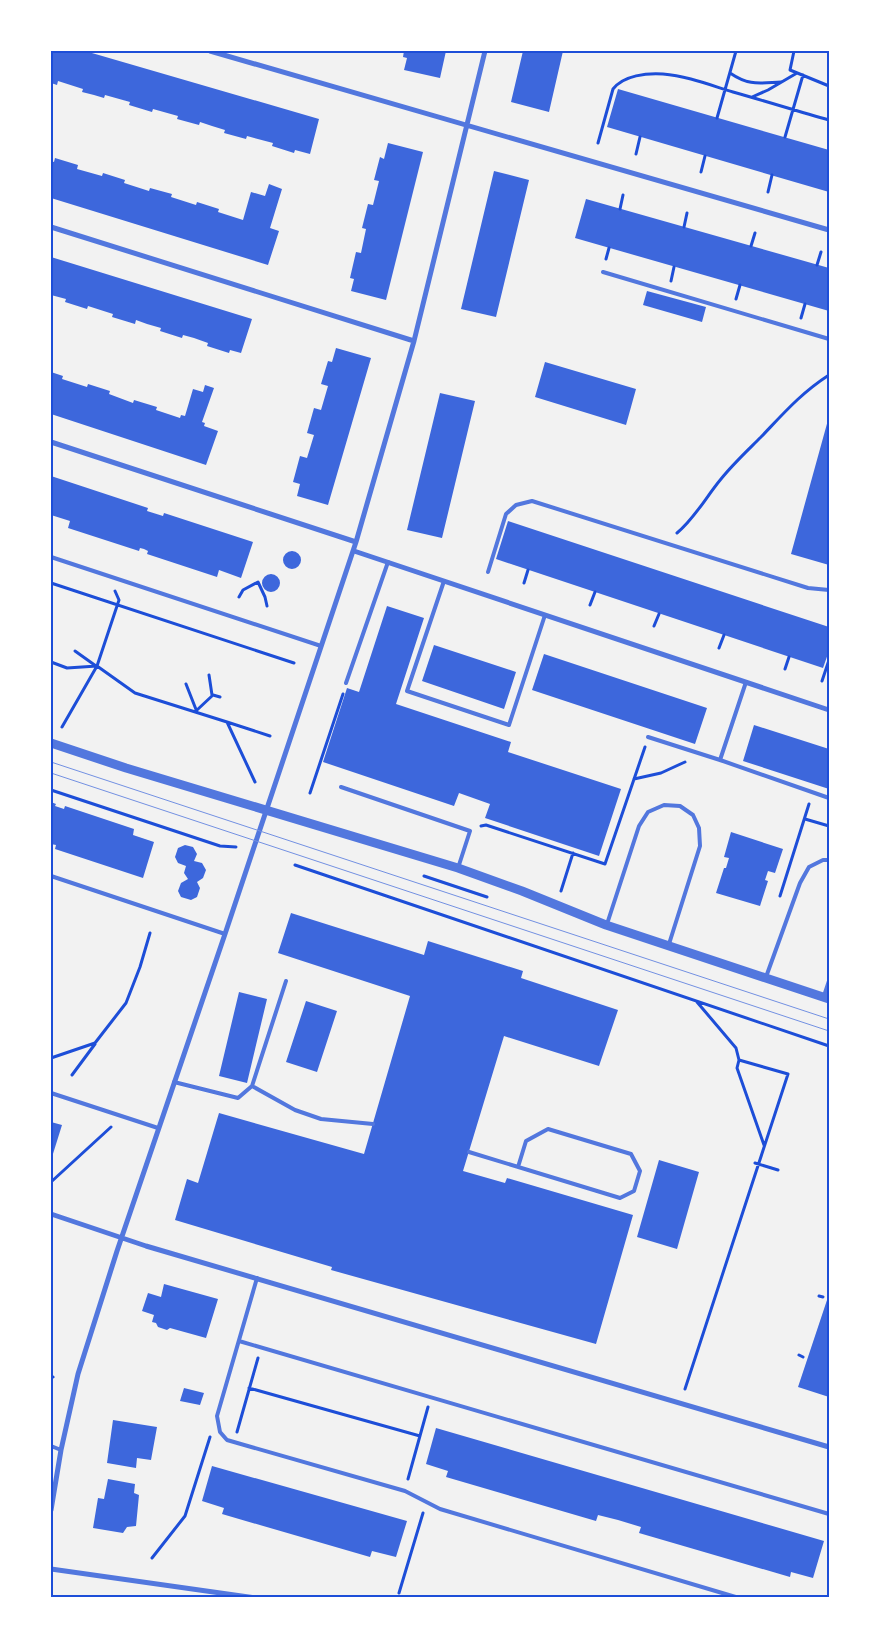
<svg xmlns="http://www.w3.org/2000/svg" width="880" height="1649" viewBox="0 0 880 1649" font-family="'Open Sans',sans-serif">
<rect width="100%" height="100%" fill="#f2f2f2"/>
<path fill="#3d67dc" d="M51 51H85L319 119 310 154 295 150 294 153 272 146 273 143 247 136 246 139 224 133 225 130 212 126 200 122 199 125 177 119 178 116 153 109 152 112 129 105 130 102 105 95 104 98 94 95 82 92 83 89 58 81 57 85 51 83Z
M404 51H446L440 78 404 70 407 58 403 57Z
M523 51H563L549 112 511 102Z
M618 89 829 150V192L607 127Z
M388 143 423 152 386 300 351 291 354 279 350 278 356 252 361 253 366 229 362 228 368 204 373 205 379 181 374 180 380 157 384 159Z
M55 158 78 165 77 169 102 176 103 173 125 180 124 183 149 191 150 188 172 194 171 197 196 205 197 202 219 209 218 212 243 220 251 192 265 196 269 184 282 189 270 228 279 231 268 265 51 198V161L54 162Z
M494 171 529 180 496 317 461 309Z
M586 199 829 268V311L575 238Z
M51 257 252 319 241 353 230 350 229 353 207 346 208 343 194 338 183 335 182 338 160 331 161 328 147 324 136 320 135 324 112 317 113 314 88 306 87 309 65 302 66 299 51 295Z
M647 291 706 307 702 322 643 305Z
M336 348 371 358 328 505 297 496 300 484 293 482 300 456 307 458 314 435 307 433 314 408 321 410 328 386 321 384 328 361 332 362Z
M545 362 636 389 626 425 535 397Z
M51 372 63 376 62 379 87 387 88 384 110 391 109 394 133 403 134 400 157 407 156 410 180 418 181 415 185 416 193 389 203 392 205 385 214 388 202 422 205 423 204 426 218 431 206 465 51 414Z
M440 393 475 401 442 538 407 530Z
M828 420H829V565L791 554Z
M51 476 148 508 147 511 163 516 164 513 253 542 241 578 219 570 217 577 147 554 148 551 144 549 140 548 139 551 68 528 70 521 51 515Z
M508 521 829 627V651L823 668 496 559Z
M283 560a9 9 0 1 1 18 0a9 9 0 1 1-18 0Z
M262 583a9 9 0 1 1 18 0a9 9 0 1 1-18 0Z
M387 606 424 618 396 704 511 742 508 752 621 789 599 856 485 818 490 804 459 793 454 806 323 762 347 688 359 692Z
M434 645 516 672 504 709 422 681Z
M544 654 707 708 695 744 532 690Z
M754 725 829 749V789L743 761Z
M51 802 56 804 55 806 64 809 65 806 134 829 133 835 154 842 143 878 55 849 56 845 51 844Z
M731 832 783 849 775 873 768 871 765 880 768 881 760 906 716 893 724 868H726L729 858 724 857Z
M185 845 193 847 197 854 194 861 202 863 206 870 203 878 197 882 200 888 197 897 191 900 181 897 178 891 181 883 188 879 184 873 186 866 178 863 175 857 178 848Z
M291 913 424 955 428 941 523 971 521 978 618 1010 599 1066 504 1036 463 1171 505 1183 507 1178 633 1215 596 1344 331 1270 332 1267 175 1220 187 1179 198 1183 219 1113 364 1154 410 996 278 953Z
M239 992 267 999 247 1083 219 1076Z
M306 1001 337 1011 317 1072 286 1062Z
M51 1122 62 1125 52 1157H51Z
M659 1160 699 1172 677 1249 637 1237Z
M164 1284 218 1299 206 1338 170 1328 167 1330 158 1327 156 1323 152 1322 154 1315 142 1311 148 1293 161 1297Z
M829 1294V1397L798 1387Z
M184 1388 204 1393 200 1405 180 1401Z
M113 1420 157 1427 151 1460 137 1458 136 1468 107 1463Z
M436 1428 824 1541 813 1578 791 1572 790 1577 639 1533 641 1527 618 1520 598 1515 596 1521 446 1477 448 1471 426 1464Z
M212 1466 407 1521 396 1557 372 1551 370 1557 222 1514 224 1508 202 1501Z
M108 1479 135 1484 134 1493 139 1495 136 1526 127 1527 123 1533 93 1528 98 1498 104 1499Z"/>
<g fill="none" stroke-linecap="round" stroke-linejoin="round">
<path stroke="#1d4ed8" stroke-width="3" d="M794 51 790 70 829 86
M730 73C749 86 759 83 781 82
M752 97 768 90 797 73
M717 118 736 51
M785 137 803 75
M598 143 613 89C624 75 647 73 663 74 687 76 710 85 733 92 765 101 797 111 829 120
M636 154 640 137
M701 172 705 156
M768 192 772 175
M620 209 623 195
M684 227 687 213
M751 246 755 233
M606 259 609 248
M817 265 821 252
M671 281 674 267
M736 299 740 285
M801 318 805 304
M677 533C695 518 706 497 721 479 733 464 747 451 761 437 783 414 801 393 829 375
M51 583 294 663
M524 583 528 570
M239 597 243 590 258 582 265 597 267 606
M590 605 595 592
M654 626 659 614
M719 648 724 635
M75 651 96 666
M51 662 67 668 97 666 135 693 227 722 255 782
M785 669 789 657
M209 675 212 695
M822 681 829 660
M186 684 197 712
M197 710 213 695 220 697
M227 722 270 736
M62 727 97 666 119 600 115 591
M634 779 661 773 685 762
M51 790 220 846 236 847
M310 793 343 694
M805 819 829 826
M481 826 486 825 605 864 645 747
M295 865 829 1046
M424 876 487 897
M561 891 573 853
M780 896 809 804
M51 1058 95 1043 126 1003 140 967 150 933
M739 1060 737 1068 764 1145
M72 1075 95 1044
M755 1163 778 1170
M51 1182 111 1127
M819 1296 823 1297
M799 1355 803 1357
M51 1378 53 1377
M249 1388 420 1436
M685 1389 788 1074 739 1060 736 1048 697 1002
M237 1432 258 1358
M408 1479 428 1407
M152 1558 185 1516 210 1437
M399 1593 423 1513"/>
<path stroke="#5277de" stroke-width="4" d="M603 272 829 339
M51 557 321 646
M488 572 506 514 516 505 532 501 808 588 829 590
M444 581 407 691 509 725 545 615
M746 682 720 760 829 798
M346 683 388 562
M648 737 720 760
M341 787 470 831 458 868
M51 876 225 934
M607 924 639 826 648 812 664 805 680 806 693 815 699 828 700 846 669 944
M766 977 800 883 809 867 823 860H829
M824 996 829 981
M174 1082 238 1098 252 1086 295 1110 321 1119 373 1124
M252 1086 286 981
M51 1093 158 1128
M469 1152 620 1198 634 1191 640 1171 631 1154 548 1129 526 1141 518 1167
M257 1278 217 1416 220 1432 227 1440 405 1491 440 1509 739 1598
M239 1341 829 1514
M51 1446 61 1450"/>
<path stroke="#5277de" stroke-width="5" d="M210 51 829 230
M51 227 414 341
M51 442 356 542
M354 551 829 710
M51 1214 146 1246 829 1447
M51 1510 61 1450 78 1374 117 1251 225 934 356 542 414 341 485 51
M51 1569 256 1598"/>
<path stroke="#5277de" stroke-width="9" d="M51 743 126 768 458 868 522 891 606 925 829 999"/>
<path stroke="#7290e2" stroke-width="1" d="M51 762 829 1019
M51 773 829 1031"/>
</g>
<rect width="880" height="1649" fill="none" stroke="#ffffff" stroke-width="105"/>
<rect x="52" y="52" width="776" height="1544" fill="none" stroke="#1d4ed8" stroke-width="2"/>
</svg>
